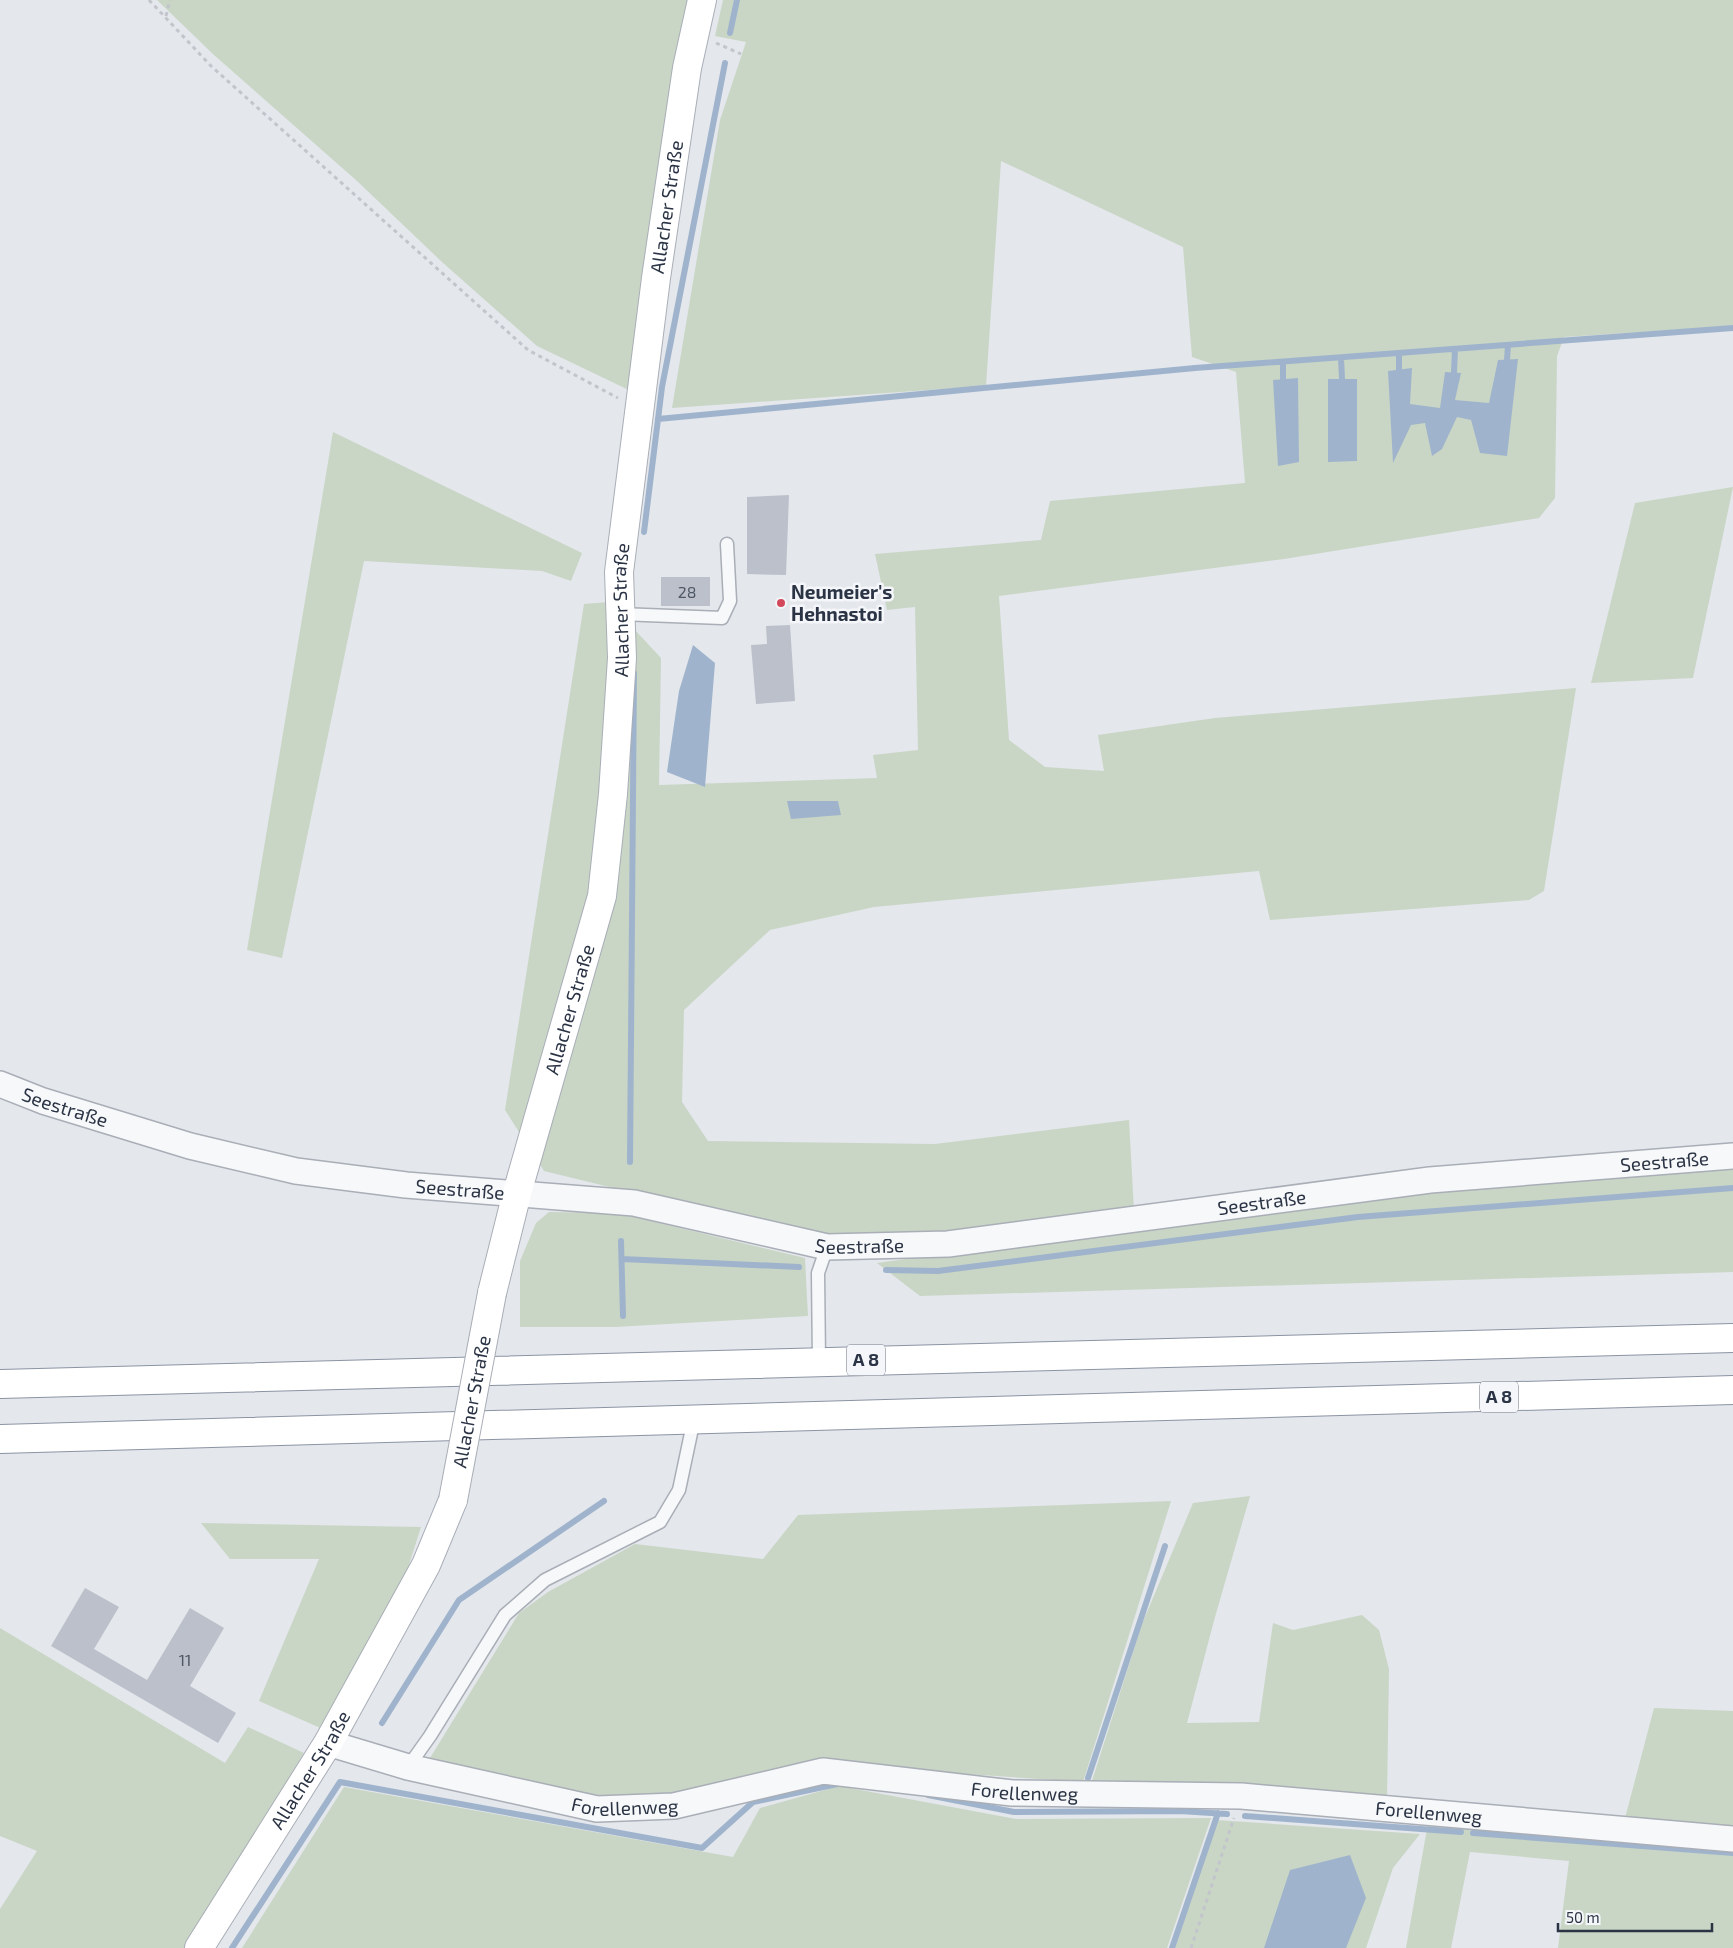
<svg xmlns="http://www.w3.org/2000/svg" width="1733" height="1948" viewBox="0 0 1733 1948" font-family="'Exo 2',sans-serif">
<rect width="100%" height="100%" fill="#e4e7ec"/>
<path fill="#c9d6c5" d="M157 0H696L635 393 537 346 442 262 357 181 214 55Z
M723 0H1733V326L1564 337 1557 356 1555 498 1539 518 1284 559 999 596 1009 740 1045 767 1104 771 1098 735 1215 718 1576 688 1544 891 1529 900 1270 920 1259 871 874 907 770 930 684 1010 682 1102 708 1141 935 1144 1129 1120 1134 1211 948 1237 831 1241 544 1171 505 1110 584 604 609 602 661 658 659 785 877 778 873 755 918 750 915 607 887 610 875 554 1041 540 1050 501 1245 483 1236 372 1192 357 1183 247 1001 161 986 386 672 408 720 120 746 42 715 36Z
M333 432 582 553 571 581 542 571 364 561 282 958 247 950Z
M1733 487 1693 678 1591 683 1635 503Z
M1733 1166V1272L920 1296 877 1263 1371 1195Z
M549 1212 618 1213 805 1258 808 1316 615 1327H520V1261L536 1223Z
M1250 1496 1215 1617 1187 1723 1259 1722 1273 1623 1293 1630 1362 1615 1379 1630 1389 1669 1387 1798 1091 1784 1142 1624 1193 1503Z
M1171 1501 1083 1782 819 1764 674 1801 603 1800 459 1773 430 1758 519 1613 548 1592 635 1544 763 1559 798 1515Z
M201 1523 421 1527 406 1574 325 1730 259 1701 319 1559H230Z
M0 1628 225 1763 248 1727 304 1753 185 1948H0V1909L37 1851 0 1836Z
M1654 1708 1733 1711V1948H1558L1569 1861 1470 1852 1451 1948H1406L1428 1823 1624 1822Z
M839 1786 1016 1819 1211 1818 1167 1948H242L344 1787 733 1857 760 1808Z
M1217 1820 1420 1834 1393 1868 1366 1948H1175Z"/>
<path fill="#9fb4cc" d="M1518 359 1507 456 1480 453 1471 420 1457 417 1442 449 1432 456 1425 423 1411 425 1393 463 1388 371 1412 368 1410 404 1440 408 1445 372 1461 373 1455 400 1489 403 1498 360Z
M1298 378 1299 462 1278 466 1273 380Z
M1328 379H1357V461L1328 462Z
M693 645 715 663 705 787 667 772 679 691Z
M787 801H838L841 815 791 819Z
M1350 1855 1366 1898 1346 1948H1264L1290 1870Z"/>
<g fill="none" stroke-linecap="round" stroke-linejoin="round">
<path stroke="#9fb4cc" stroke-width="6" d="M730 33 737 0
M1399 353V370
M1341 358 1342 379
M1507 360 1508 345
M1283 362V379
M1454 372 1455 349
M658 419 1195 368 1733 328
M644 532 662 387 725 63
M630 1162 634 673
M621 1241 623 1316
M622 1259 799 1267
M886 1270 938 1271 1358 1217 1733 1188
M382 1723 459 1600 604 1501
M1088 1778 1165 1546
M928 1795 1014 1812 1180 1811 1227 1814
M1245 1816 1461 1832
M1473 1833 1733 1853
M232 1948 340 1782 702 1848 753 1802 842 1783
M1172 1948 1218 1813"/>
</g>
<path fill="#bbc0ca" d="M789 495 786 575 747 574V497Z
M661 577H710V606H661Z
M790 625 795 701 756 704 751 645 767 644 766 626Z
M85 1588 119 1607 94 1649 147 1680 190 1608 224 1628 190 1686 236 1713 218 1743 51 1646Z"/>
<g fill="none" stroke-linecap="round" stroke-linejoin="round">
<g stroke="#a9aeb7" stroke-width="15">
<path id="lane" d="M620 614 722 618 730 601 727 544
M819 1362 818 1273 827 1247
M408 1767 430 1736 505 1615 545 1580 660 1522 679 1490 694 1419"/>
</g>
<g stroke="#a9aeb7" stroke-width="28">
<g id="street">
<path id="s1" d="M0 1084 43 1101 190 1146 296 1171 406 1185 634 1203 827 1247 948 1244 1430 1180 1733 1156"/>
<path id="s2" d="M328 1743 408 1767 597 1809 674 1806 823 1771 1012 1793 1241 1796 1733 1839"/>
</g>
</g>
<g stroke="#a9aeb7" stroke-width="30">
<g id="secondary">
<path id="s3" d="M492 1293 517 1193 602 896 613 794 622 658 619 572 656 278 687 68 702 0"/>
<path id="s4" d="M199 1948 328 1743 426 1565 453 1500"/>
</g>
</g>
<g stroke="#8b94a3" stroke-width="30">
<path id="highway" d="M0 1384 1733 1338
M0 1439 1733 1390"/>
</g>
<path stroke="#c2c5cb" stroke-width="3" stroke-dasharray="4 4" stroke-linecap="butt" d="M149 0 211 66 528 350 618 398
M166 16 170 0
M716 43 741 54
M1191 1948 1234 1818"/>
<use href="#lane" stroke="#f7f8fa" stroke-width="12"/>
<use href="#street" stroke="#f7f8fa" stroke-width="25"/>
<use href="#secondary" stroke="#fff" stroke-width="28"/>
<use href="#highway" stroke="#fff" stroke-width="28"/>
<g stroke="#a9aeb7" stroke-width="30" stroke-linecap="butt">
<g id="secondary-bridge">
<path id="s5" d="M453 1500 492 1293"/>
</g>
</g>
<use href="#secondary-bridge" stroke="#fff" stroke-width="28"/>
</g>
<circle fill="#d1495b" stroke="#f4f6f9" stroke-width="2" cx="781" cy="603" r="5"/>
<g text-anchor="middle" stroke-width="5" stroke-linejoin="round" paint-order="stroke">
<g font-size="16" fill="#4f5766">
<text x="687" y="598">28</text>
<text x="185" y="1666">11</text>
</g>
<g fill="#f4f6f9" stroke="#676e7b" stroke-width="1">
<rect x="847" y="1344.5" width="38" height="31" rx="4"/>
<rect x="1480" y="1381.5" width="38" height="31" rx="4"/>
</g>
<g font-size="18" font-weight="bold" fill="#2b3445">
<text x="866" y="1366">A 8</text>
<text x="1499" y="1403">A 8</text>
</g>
<g font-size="19" fill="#2b3445" stroke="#f4f6f9">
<text dy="7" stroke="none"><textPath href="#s3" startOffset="1105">Allacher Straße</textPath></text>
<text dy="7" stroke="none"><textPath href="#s3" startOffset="699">Allacher Straße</textPath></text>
<text dy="7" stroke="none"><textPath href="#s3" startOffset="294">Allacher Straße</textPath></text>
<text dy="7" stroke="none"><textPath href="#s1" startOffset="69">Seestraße</textPath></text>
<text dy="7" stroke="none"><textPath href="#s1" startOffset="1689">Seestraße</textPath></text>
<text dy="7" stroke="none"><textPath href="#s1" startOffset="474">Seestraße</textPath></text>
<text dy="7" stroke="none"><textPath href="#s1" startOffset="1284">Seestraße</textPath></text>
<text dy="7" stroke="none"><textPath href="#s1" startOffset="879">Seestraße</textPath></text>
<text dy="7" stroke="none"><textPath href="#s5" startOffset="100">Allacher Straße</textPath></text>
<text dy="7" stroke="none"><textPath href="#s4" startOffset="210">Allacher Straße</textPath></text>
<text dy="7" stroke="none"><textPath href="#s2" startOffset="710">Forellenweg</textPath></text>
<text dy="7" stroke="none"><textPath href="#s2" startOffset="305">Forellenweg</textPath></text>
<text dy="7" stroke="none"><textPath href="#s2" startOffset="1115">Forellenweg</textPath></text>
</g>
<g font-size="19" font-weight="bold" fill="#2b3445" stroke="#f4f6f9" text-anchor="start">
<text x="791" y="599">Neumeier's<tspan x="791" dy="22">Hehnastoi</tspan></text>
</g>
</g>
<path d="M1558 1923v8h154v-8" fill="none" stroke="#2b3445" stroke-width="2.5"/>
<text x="1566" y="1923" font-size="15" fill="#2b3445" stroke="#f4f6f9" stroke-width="4" paint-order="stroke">50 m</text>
</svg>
